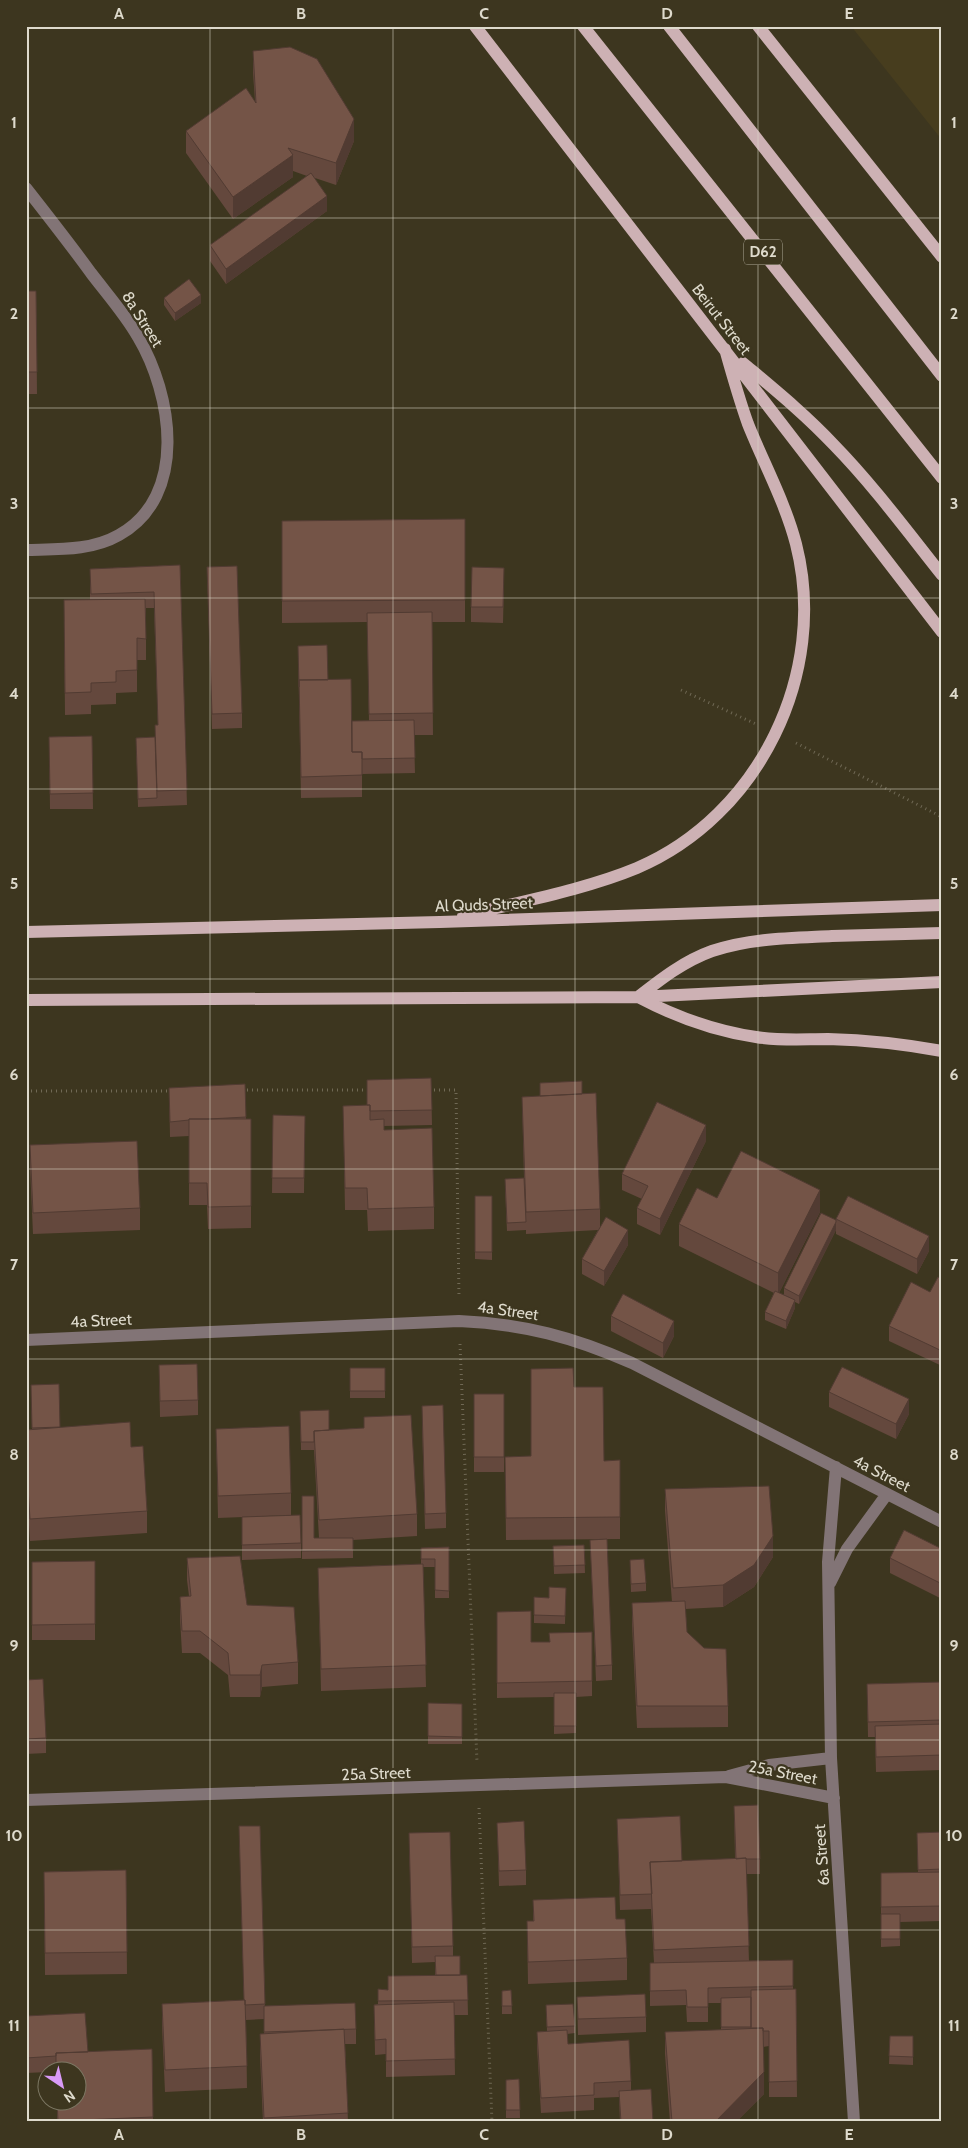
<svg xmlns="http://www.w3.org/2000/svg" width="968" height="2148" viewBox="0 0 968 2148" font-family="Cabin,sans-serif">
<rect width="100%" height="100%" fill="#3d361f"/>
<path fill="#473d1e" d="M851 26H942V140Z"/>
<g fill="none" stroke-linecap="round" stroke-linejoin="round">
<path stroke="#706955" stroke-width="3" stroke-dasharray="1 4" stroke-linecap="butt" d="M681 690 756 724
M796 743 942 817
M242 1090H371
M429 1090H456L459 1298
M26 1091H171
M460 1344 477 1762
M479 1808 492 2122"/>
<path stroke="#827476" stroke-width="12" d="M26 188C48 216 70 244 91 273 107 294 125 314 138 337 172 394 189 496 119 535 91 551 58 549 26 550
M26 1340 459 1321C524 1324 573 1337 632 1363L942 1522
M836 1467 828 1562 831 1758 854 2122
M830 1583 847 1549 887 1494
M729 1776 769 1765 831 1758
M26 1800 726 1777 834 1798"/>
<path stroke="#cdb1b4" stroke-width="12" d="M475 26 942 632
M583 26 942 478
M669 26 942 376
M758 26 942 257
M743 363C774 389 806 415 834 445 873 485 907 531 942 575
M463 916C518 902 584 890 637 868 759 816 829 673 796 544 785 502 764 464 748 424 739 399 732 374 725 349
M26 932 440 922 942 905
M638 997C661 979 684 961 712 951 751 938 791 938 832 936 868 935 905 934 942 933
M638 997C676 1017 714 1031 756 1037 780 1041 804 1039 828 1039 866 1040 904 1044 942 1051
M26 1000 638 997 942 982"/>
</g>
<path fill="#64483d" d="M253 51 354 141 336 185 315 178 327 211 226 284 210 261V245L307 176 293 171V177L233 219 186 153V131L255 101 253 73Z
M26 291H36L37 394H26Z
M164 298 201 303 175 321 164 305Z
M465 519V622H432L433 735H414L415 773 362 774V797L301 798 298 646 328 680 352 731 369 721 367 622 282 623V521Z
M180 565 187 805 138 807 136 738 155 737V725H158L154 608H146V660H137V692L116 693V704L91 705V714L65 715 64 622 90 600V569Z
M207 567 242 713V728L212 729Z
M504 583 503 623 471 622V607Z
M92 736 93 809H50L49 737Z
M431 1078 432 1125 384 1126V1130L434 1207V1229L368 1231 367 1210H345L343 1106 367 1105Z
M169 1088 246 1117V1119H251V1228L208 1229 207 1205H189V1136L170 1137Z
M582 1094 600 1209V1227L628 1245 604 1286 582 1274V1259L598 1230 526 1234V1230L507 1231 505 1187 524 1178 522 1097Z
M273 1115 305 1116 304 1193H272Z
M706 1141 660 1235 637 1224V1208L642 1199 622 1190V1174Z
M30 1145 140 1208V1230L33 1234 30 1167Z
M475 1196H492V1260L475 1259Z
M820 1212 779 1293 784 1295V1288L836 1220V1219L929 1251 917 1274 836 1234V1230L799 1304 795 1302V1308L786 1329 765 1320V1312L774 1293 679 1246V1224Z
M942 1279V1366L889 1341V1326L930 1292Z
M611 1316 674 1336 663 1358 611 1331Z
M159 1365 198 1400V1415L160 1417Z
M350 1368H385V1398H350Z
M31 1385 60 1427 131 1447 147 1511V1533L30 1541 26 1478V1430L32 1429Z
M574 1387 604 1461 620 1460V1539L506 1540 505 1457 531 1456Z
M829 1392 909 1414 896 1439 829 1407Z
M474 1394H504V1472H474Z
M300 1411 329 1430 364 1428V1417L417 1514V1536L353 1540V1558L302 1559V1496L314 1538H319L314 1450H301Z
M422 1421 446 1513V1528L425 1529Z
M216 1429 291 1493V1515L218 1518Z
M665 1489 773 1557 754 1587 723 1607 685 1609 687 1632 728 1706V1727L637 1728 632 1625V1603L672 1602 665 1511Z
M242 1517 301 1543V1558L242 1560Z
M590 1540 612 1665V1680L596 1681Z
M584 1545 585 1573 554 1574 553 1546Z
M449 1547V1598H435V1567H423L426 1687 321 1691 318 1568 421 1564V1548Z
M942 1549V1599L890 1573V1558Z
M187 1558 247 1605 298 1662V1684L262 1687 260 1697H230L228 1675 200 1653H182L180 1619V1597L189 1596 187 1580Z
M630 1560 646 1583V1591L631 1592Z
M95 1561V1640H32V1562Z
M566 1588 565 1624 534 1623V1597L549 1598Z
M497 1612 531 1642H549L592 1632V1696L576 1697V1733L554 1734V1697L497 1698Z
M26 1680 46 1738V1753L26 1754Z
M942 1682V1770L876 1772 875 1737H868L867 1684Z
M428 1703 462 1704V1744H428Z
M734 1806 760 1859V1874H746L749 1961 793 1960V1989H796L797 2097H769V2046L763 2047 764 2094 736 2122H670L665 2054V2032L721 2030V2003H708V2022H687L686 2005 650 2006V1963H654L651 1909 620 1910 617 1819 682 1861 735 1859Z
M497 1823 526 1870V1885L499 1886Z
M239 1826H260L265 2006 356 2029V2044H345L348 2122H263L260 2056V2034H264V2019L246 2020 247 2088 165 2092 162 2026V2004L244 2000Z
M942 1832V1921L900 1922V1946L881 1947V1888L918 1872 917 1833Z
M409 1833 453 1946V1956L460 1975H467L468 2015H454L455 2075 386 2077V2054L375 2055 374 2005 378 2004V1989L388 1990 435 1975V1962L412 1963Z
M126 1870 127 1974 45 1975 44 1872Z
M533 1900 627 1958V1980L528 1984 527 1921H533Z
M511 1990 512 2014H502V1991Z
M577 1997 646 2017V2032L578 2035Z
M546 2005 575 2026V2033L567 2034 568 2044 631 2081V2091L653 2122H620L619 2097 594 2098V2110L541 2113 537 2047V2032L547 2031Z
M26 2016 88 2052 152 2049 153 2122H57V2100H78V2070H48V2072L26 2073Z
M890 2036H913V2065L889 2064Z
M519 2079 520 2118H506V2080Z"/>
<path fill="#513b32" d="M354 119V141L336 185V163Z
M293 155V177L233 219V197Z
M327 196V211L226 284V269Z
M201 295V303L175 321V313Z
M706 1125V1141L660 1235V1219Z
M820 1190V1212L778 1295V1273Z
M836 1222V1230L799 1304V1296Z
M628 1230V1245L604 1286V1271Z
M929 1236V1251L917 1274V1259Z
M795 1300V1308L786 1329V1321Z
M674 1321V1336L663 1358V1343Z
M909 1399V1414L896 1439V1424Z
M773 1536V1557L754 1587 723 1607V1585Z
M262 1665V1687L260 1697V1675Z
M764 2072V2094L736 2122H715Z"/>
<path fill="#745447" stroke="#513b32" d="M290 47 317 59 354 119 336 163 288 148 293 155 233 197 186 131 246 88 256 103 253 51Z
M311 173 327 196 226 269 210 245Z
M189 279 201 295 175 313 164 298Z
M26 291H36L37 372H26Z
M465 519V600L282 601V521Z
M180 565 187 790 157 791 155 725H158L154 592 91 594 90 569Z
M237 566 242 713 212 714 207 567Z
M472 567 504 568 503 607H471Z
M145 599 146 639 137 638V670L116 671V682L91 683V692L65 693 64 600Z
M432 612 433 713 369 714 367 613Z
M327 645 328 680H299V687L298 646Z
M351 679 352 752H362V775L301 777 299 680Z
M414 720 415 758 362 759V752H352V721Z
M92 736 93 793 50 794 49 737Z
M155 737 157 798 138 799 136 738Z
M431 1078 432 1110 370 1111V1105H367V1080Z
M582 1081V1094L540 1096V1083Z
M245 1084 246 1117 209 1119H189V1120L170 1122 169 1088Z
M596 1093 600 1209 526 1212 522 1097Z
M657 1102 706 1125 660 1219 637 1208 648 1186 622 1174Z
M370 1105V1120L384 1119V1130L432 1128 434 1207 368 1209 367 1188H345L343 1106Z
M273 1115 305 1116 304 1178H272Z
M189 1119H251V1206L208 1207 207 1183H189Z
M137 1141 140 1208 33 1213 30 1145Z
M741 1151 820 1190 778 1273 679 1224 697 1188 717 1198Z
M524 1178 526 1222 507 1223 505 1179Z
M475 1196H492V1252H475Z
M848 1196 929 1236 917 1259 836 1219Z
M821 1213 836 1220V1222L799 1296 784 1288Z
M606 1217 628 1230 604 1271 582 1259Z
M938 1277 942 1279V1351L889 1326 911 1282 930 1292Z
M775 1291 795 1300 786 1321 765 1312Z
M623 1294 674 1321 663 1343 611 1316Z
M197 1364 198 1400 160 1401 159 1365Z
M842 1367 909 1399 896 1424 829 1392Z
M350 1368H385V1391H350Z
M573 1368 574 1387H603L604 1461 620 1460V1517L506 1518 505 1457 531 1456V1369Z
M59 1384 60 1427 32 1428 31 1385Z
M474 1394H504V1457H474Z
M443 1405 446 1513 425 1514 422 1406Z
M329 1410V1430L314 1431V1442H301L300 1411Z
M411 1415 417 1514 319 1520 314 1431 364 1428V1417Z
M130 1422 131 1447 143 1446 147 1511 30 1519 26 1456V1430Z
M289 1426 291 1493 218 1496 216 1429Z
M769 1486 773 1536 754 1565 723 1585 673 1588 665 1489Z
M302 1496H314V1538H353V1550L302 1551Z
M300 1515 301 1543 242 1545V1517Z
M904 1530 942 1549V1584L890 1558Z
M607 1539 612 1665 596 1666 590 1540Z
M584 1545 585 1565 554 1566 553 1546Z
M449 1547V1591L435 1590V1559H421V1548Z
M240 1556 247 1605 294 1607 298 1662 262 1665 260 1675H230L228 1653 200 1631H182L180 1597 191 1596 187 1558Z
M644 1559 646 1583 631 1584 630 1560Z
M95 1561V1624L32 1625V1562Z
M423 1564 426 1665 321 1669 318 1568Z
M549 1587 566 1588 565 1616 534 1615V1597L549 1598Z
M685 1601 687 1632 704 1648 726 1649 728 1706H637L632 1603Z
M531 1611V1642H550L549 1633 592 1632V1681L497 1683V1612Z
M43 1679 46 1738 26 1739V1680Z
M942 1682V1720L868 1722 867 1684Z
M554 1693H576V1726H554Z
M428 1703 462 1704V1737L428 1736Z
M942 1724V1755L876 1757 875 1726Z
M758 1805 760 1859H746V1858L736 1859 734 1806Z
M680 1816 682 1861 650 1862 652 1894 620 1895 617 1819Z
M524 1821 526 1870 499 1871 497 1823Z
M239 1826H260L265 2004 245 2005V2000H244Z
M450 1832 453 1946 412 1947 409 1833Z
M942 1832V1869L918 1870 917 1833Z
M746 1858 749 1946 654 1950 650 1862Z
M126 1870 127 1952 45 1953 44 1872Z
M942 1872V1906L881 1907V1873Z
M615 1897 616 1919H625L627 1958 528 1962 527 1921H534L533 1900Z
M881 1914H900V1939H881Z
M435 1956H460V1975H436Z
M793 1960V1986L708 1988V2007H687L686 1990 650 1991V1963Z
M467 1975 468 2000 378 2001V1989L388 1990V1976Z
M796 1989 797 2081 769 2082V2031H763V2028H751V1990Z
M511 1990 512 2006H502V1991Z
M645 1994 646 2017 578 2019 577 1997Z
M751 1997V2027H721V1998Z
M245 2000 247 2066 165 2070 162 2004Z
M454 2002 455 2059 386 2061V2039L375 2040 374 2005Z
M355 2003 356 2029 264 2032V2006Z
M573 2004 575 2026 547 2027 546 2005Z
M85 2013 88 2052 56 2053V2056L26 2058V2016Z
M763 2028 764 2072 715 2122H672L665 2032Z
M344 2029 348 2113 264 2118 260 2034Z
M567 2030 568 2044 629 2040 631 2081 594 2083V2095L541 2098 537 2032Z
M890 2036H913V2057L889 2056Z
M152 2049 153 2117 58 2121 57 2100H78V2070H56V2053Z
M519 2079 520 2110H506V2080Z
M651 2089 653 2122H621L619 2091Z"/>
<path fill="none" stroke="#dedacc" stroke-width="1" stroke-opacity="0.55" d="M210 26V2122M393 26V2122M575 26V2122M758 26V2122M26 218H942M26 408H942M26 598H942M26 789H942M26 979H942M26 1169H942M26 1359H942M26 1550H942M26 1740H942M26 1930H942"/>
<g text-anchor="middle" stroke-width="4.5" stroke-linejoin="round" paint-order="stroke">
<rect fill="#3d361f" stroke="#aea998" stroke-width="1" x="744" y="239.5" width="38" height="25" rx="4"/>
<g font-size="15" font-weight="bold" fill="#dedacc">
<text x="763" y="257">D62</text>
</g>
<g font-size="16" fill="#dedacc" stroke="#3d361f">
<text transform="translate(143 319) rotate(58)" y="6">8a Street</text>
<text transform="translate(722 319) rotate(52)" y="6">Beirut Street</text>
<text transform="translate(484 904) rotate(-2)" y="6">Al Quds Street</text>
<text transform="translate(508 1310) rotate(8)" y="6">4a Street</text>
<text transform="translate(101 1320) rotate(-3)" y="6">4a Street</text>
<text transform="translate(882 1473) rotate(27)" y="6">4a Street</text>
<text transform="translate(783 1772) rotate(11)" y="6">25a Street</text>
<text transform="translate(376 1773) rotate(-2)" y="6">25a Street</text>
<text transform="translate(821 1855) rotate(-94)" y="6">6a Street</text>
</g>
</g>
<rect width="968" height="2148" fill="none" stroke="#3d361f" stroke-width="55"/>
<g transform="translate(62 2086) rotate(145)"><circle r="24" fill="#3d361f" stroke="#7d7864"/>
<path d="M0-4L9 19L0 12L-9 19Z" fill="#d99af7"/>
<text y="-8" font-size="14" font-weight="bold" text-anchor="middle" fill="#dedacc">N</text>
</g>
<rect x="28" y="28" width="912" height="2092" fill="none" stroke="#dedacc" stroke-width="2"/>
<g font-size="16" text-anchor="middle" font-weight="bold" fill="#dedacc">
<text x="119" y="19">A</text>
<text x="301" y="19">B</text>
<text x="484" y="19">C</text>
<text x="667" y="19">D</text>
<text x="849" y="19">E</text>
<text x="14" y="128">1</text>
<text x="954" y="128">1</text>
<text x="14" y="319">2</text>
<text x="954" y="319">2</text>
<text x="14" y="509">3</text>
<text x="954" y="509">3</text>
<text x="14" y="699">4</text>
<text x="954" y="699">4</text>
<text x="14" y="889">5</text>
<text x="954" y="889">5</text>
<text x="14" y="1080">6</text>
<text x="954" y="1080">6</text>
<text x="14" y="1270">7</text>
<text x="954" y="1270">7</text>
<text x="14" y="1460">8</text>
<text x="954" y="1460">8</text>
<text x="14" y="1651">9</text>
<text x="954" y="1651">9</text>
<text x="14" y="1841">10</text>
<text x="954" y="1841">10</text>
<text x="14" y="2031">11</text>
<text x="954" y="2031">11</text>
<text x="119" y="2140">A</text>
<text x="301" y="2140">B</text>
<text x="484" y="2140">C</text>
<text x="667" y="2140">D</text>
<text x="849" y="2140">E</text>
</g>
</svg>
